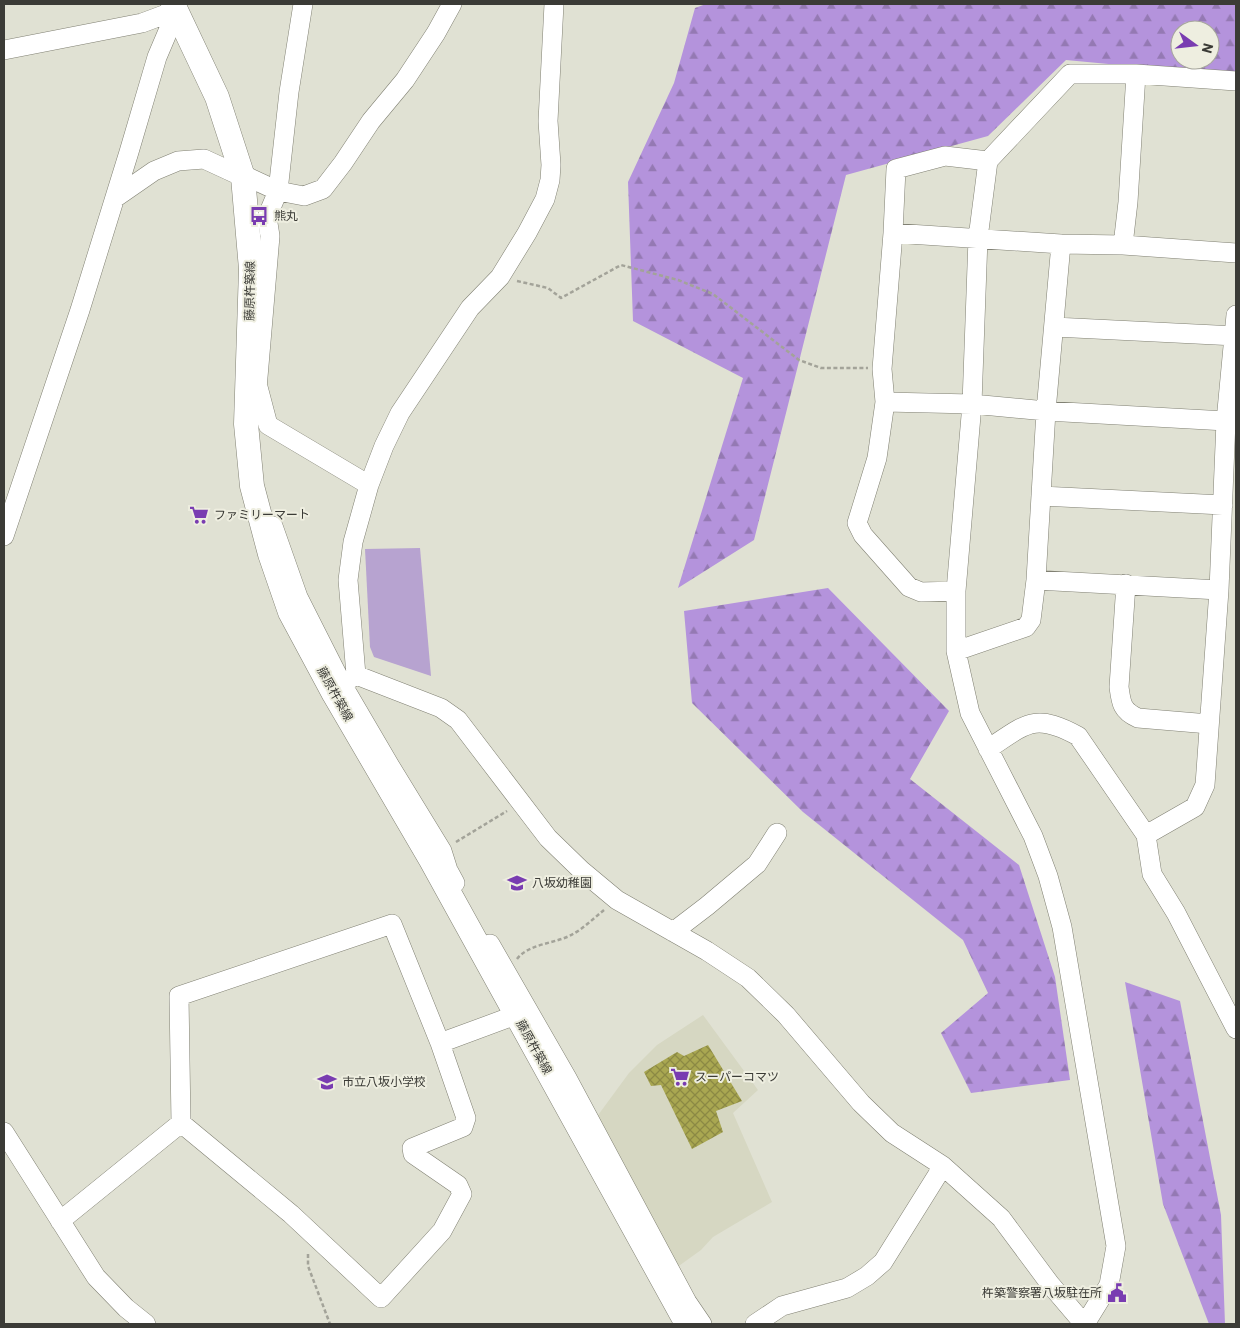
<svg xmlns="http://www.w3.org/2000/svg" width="1240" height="1328" viewBox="0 0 1240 1328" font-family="Barlow,'Noto Sans JP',sans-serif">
<defs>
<pattern id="forest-firs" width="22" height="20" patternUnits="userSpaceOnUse" patternTransform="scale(1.25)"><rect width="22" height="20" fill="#b493dc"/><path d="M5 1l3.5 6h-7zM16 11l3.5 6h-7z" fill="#9479b3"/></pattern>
<pattern id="building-cross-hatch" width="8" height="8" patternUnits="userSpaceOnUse" patternTransform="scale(1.25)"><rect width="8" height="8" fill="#a9a751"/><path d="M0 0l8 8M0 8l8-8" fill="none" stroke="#8b8944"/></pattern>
</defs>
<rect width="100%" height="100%" fill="#e0e1d3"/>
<path fill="#d6d7c2" d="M703 1015 758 1090 733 1113 772 1202 713 1237 701 1250 676 1268 593 1122 629 1073 657 1045Z"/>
<path fill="url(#forest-firs)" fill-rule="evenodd" d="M706 4H1236V76L1066 60 988 136 846 175 754 540 678 588 743 378 633 321 628 182 674 83 695 8ZM1180 30H1210V60H1180Z
M828 588 949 711 910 779 1019 865 1055 977 1070 1080 971 1093 941 1033 988 993 963 940 803 812 692 703 684 611Z
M1125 982 1180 1001 1221 1215 1225 1324H1209L1163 1204Z"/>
<path fill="#b7a3d0" d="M420 548 431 676 374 657 370 647 365 549Z"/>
<path fill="url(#building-cross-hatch)" d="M708 1045 742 1101 716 1111 723 1132 692 1149 661 1085 651 1086 644 1072 677 1052 684 1056Z"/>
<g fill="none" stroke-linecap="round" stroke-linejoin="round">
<g stroke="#808073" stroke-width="20">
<path id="minor" d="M4 50 142 23 177 10
M115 198 154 171 178 161 204 159 243 177 250 178 278 191 304 196 323 189 343 163 371 121 405 80 436 33 452 4
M893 233 1061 244 1123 245 1236 253
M1123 245 1128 202 1136 74
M1054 327 1236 336
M258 387 268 425 369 485
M257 389 270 236 267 217 278 191 289 92 303 4
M885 402 972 404 1046 411 1226 421
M1041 496 1223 505
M273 526 298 597 342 684 390 766 442 851 448 870 455 883
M4 536 80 310 129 152 157 57 177 10
M1036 580 1219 590
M1126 584 1119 687C1121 703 1122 711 1138 718L1209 724
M956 591 921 592 909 587 863 535 857 523 877 458 885 402 882 369 893 233 896 169 945 156 988 161
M956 651 1026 627 1031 620 1036 580 1046 411 1061 244
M356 675 348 580 353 542 369 485 384 446 400 413 470 308 500 277 527 233 545 199 550 180 551 165 548 121 554 4
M335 693 342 684 356 675 441 708 458 720 548 838 581 870 617 900 707 951 748 978 786 1015 861 1103 892 1133 943 1166 1001 1218 1050 1284 1084 1324
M988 749C1026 724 1034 712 1078 736L1146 835 1152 874 1176 913 1236 1029
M1146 835 1195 807 1205 785 1219 590 1226 421 1236 315
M673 932 707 906 757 864 777 833
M490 944 567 1078 687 1302 702 1324
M181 1123 179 996 392 924 440 1043 516 1015
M4 1132 96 1277 126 1308 146 1324
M60 1221 181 1123 291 1214 381 1298 442 1231 462 1194 458 1185 413 1154 412 1148 463 1127 466 1118 440 1043
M755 1324 782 1306 847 1288 867 1276 883 1262 943 1166
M1085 1324 1109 1285 1116 1246 1062 927 1048 876 1033 836 970 713 956 651V591L972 404 978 238 988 161 1070 74H1136L1236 81"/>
</g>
<g stroke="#808073" stroke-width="25">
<path id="major" d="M173 4 217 97 243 177 251 269 246 424 252 486 270 554 290 612 334 694 431 860 687 1324"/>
</g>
<path stroke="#a3a399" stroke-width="2.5" stroke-dasharray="4 2.5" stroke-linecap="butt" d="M517 281 548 288 561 298 621 265 678 280 713 294 799 360 821 368H868
M456 842 507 811
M517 959C529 943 556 944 573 934 584 928 594 918 604 910
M308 1254V1266L330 1324"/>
<use href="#minor" stroke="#fff" stroke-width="19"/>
<use href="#major" stroke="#fff" stroke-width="24"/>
</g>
<defs>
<g id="bus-bare" transform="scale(1.5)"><path d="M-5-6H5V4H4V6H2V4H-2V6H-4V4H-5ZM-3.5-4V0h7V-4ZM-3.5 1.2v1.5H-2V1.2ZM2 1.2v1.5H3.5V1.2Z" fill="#793cb1" stroke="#eeeee0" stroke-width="2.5" paint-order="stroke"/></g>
<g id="supermarket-bare" transform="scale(1.5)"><path d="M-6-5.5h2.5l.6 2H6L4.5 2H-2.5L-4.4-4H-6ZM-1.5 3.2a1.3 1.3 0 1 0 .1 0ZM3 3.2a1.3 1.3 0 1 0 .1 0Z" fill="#793cb1" stroke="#eeeee0" stroke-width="2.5" paint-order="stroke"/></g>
<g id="school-bare" transform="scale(1.5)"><path d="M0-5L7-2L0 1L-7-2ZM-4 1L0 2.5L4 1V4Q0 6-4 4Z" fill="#793cb1" stroke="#eeeee0" stroke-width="2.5" paint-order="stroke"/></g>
<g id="civic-bare" transform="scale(1.5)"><path d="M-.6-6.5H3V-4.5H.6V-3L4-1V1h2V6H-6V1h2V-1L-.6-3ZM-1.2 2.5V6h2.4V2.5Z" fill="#793cb1" stroke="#eeeee0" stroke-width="2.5" paint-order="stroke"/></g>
</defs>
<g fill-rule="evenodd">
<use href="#bus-bare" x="259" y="216"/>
<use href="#supermarket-bare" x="199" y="515"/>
<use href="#school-bare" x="517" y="883"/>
<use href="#supermarket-bare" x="680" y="1077"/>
<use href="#school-bare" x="327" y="1082"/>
<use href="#civic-bare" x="1117" y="1293"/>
</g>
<g text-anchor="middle" stroke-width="4" stroke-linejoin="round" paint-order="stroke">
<g font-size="12" fill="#3b3b36" stroke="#eeeee0" text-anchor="start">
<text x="274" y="220">熊丸</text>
<text x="214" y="519">ファミリーマート</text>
<text x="532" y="887">八坂幼稚園</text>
<text x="695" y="1081">スーパーコマツ</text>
<text x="342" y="1086">市立八坂小学校</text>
<text x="1102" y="1297" text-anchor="end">杵築警察署八坂駐在所</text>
</g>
<g font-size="12" fill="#3b3b36" stroke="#eeeee0">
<text transform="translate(250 291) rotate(-89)" y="4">藤原杵築線</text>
<text transform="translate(335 694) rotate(61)" y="4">藤原杵築線</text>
<text transform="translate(534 1047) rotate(61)" y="4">藤原杵築線</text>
</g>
</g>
<rect width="1240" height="1328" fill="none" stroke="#3b3b36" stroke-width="10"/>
<g transform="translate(1195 45) rotate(105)"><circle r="24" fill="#eeeee0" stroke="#a6a69c"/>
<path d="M0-4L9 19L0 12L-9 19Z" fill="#793cb1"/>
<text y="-8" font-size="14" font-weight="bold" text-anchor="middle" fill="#3b3b36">N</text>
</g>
</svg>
